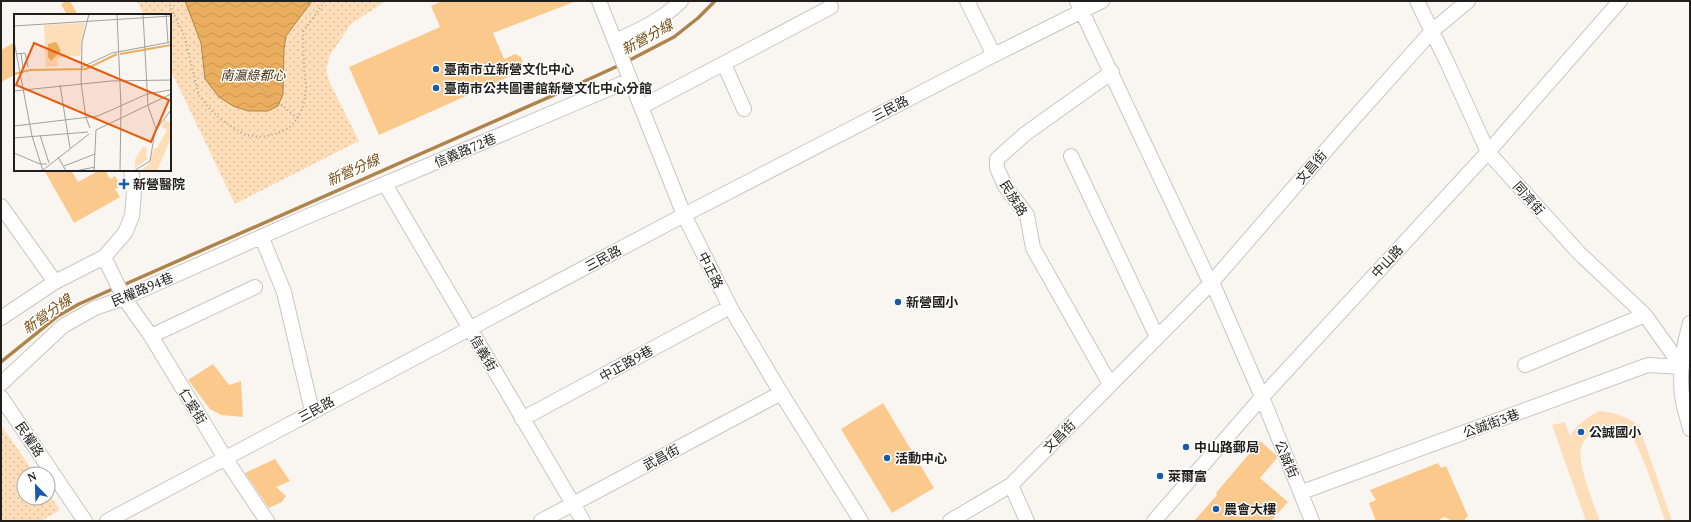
<svg xmlns="http://www.w3.org/2000/svg" width="1691" height="522" viewBox="0 0 1691 522" font-family="'PT Serif','Noto Sans TC',serif">
<defs>
<pattern id="park-dots" width="8" height="8" patternUnits="userSpaceOnUse"><rect width="8" height="8" fill="#fedeb8"/><path d="M2 2h.1M6 6h.1" fill="none" stroke="#d9be9e" stroke-width="1.8" stroke-linecap="round"/></pattern>
<pattern id="water-waves" width="16" height="10" patternUnits="userSpaceOnUse"><rect width="16" height="10" fill="#ebae5f"/><path d="M0 5q4-4 8 0t8 0" fill="none" stroke="#c99552"/></pattern>
</defs>
<rect width="100%" height="100%" fill="#f9f6f2"/>
<path fill="url(#park-dots)" d="M137 1H386L351 24 330 55 326 70 330 83 359 141 235 204 170 69V15H144Z
M1 425 35 474H24V498H48V492L60 510 41 521H1Z"/>
<path fill="#fedeb8" d="M1599 411C1616 413 1626 416 1639 426L1672 521H1665C1659 504 1638 436 1625 429 1619 425 1601 425 1596 429 1590 434 1585 438 1582 445 1575 460 1594 504 1600 521H1586L1552 425 1565 422 1570 436C1577 424 1587 418 1599 411Z"/>
<path fill="url(#water-waves)" stroke="#ae834c" d="M185 1H312L286 36 284 49 283 94 278 106 268 111H248L233 106 219 97 205 79 201 43Z"/>
<g fill="none" stroke-linecap="round" stroke-linejoin="round">
<path stroke="#ae834c" stroke-width="3.5" d="M626 62 674 37 698 18 715 1
M121 286 563 91 620 65
M1 362 58 316 79 304 115 288"/>
</g>
<path fill="#fbc98c" d="M66 1H70L78 15H67L61 4Z
M442 1 574 2 493 33 504 59 515 54 521 57 523 63 522 71 379 135 349 67 440 27 431 6Z
M15 42V75L1 82V50Z
M44 170H71L78 182 100 170H105L110 179 115 176 121 186 115 189 120 197 74 223Z
M213 364 229 385 241 381 243 417 221 415 210 409 188 380Z
M883 403 934 488 892 513 841 429Z
M1260 441 1276 455 1277 458 1260 478 1288 502 1271 521H1194L1217 495 1216 493Z
M275 459 290 481 276 487 286 496 282 502 269 508 245 473Z
M1438 463 1441 468 1446 466 1468 516 1463 521H1452L1445 517 1436 521H1376L1369 503 1376 500 1370 490Z"/>
<g fill="none" stroke-linecap="round" stroke-linejoin="round">
<g stroke="#c8c6c2" stroke-width="16">
<path id="minor" d="M599 1 684 215 730 307 781 393 861 521
M967 1 994 55
M1077 1 1207 276 1212 282 1262 397 1312 521
M1417 1 1447 62 1488 152 1579 253 1645 315 1682 367
M615 41C639 30 662 20 681 1
M724 64 744 109
M641 107 831 7
M1071 156 1157 337
M385 184 583 521
M1 206 55 282
M262 238 284 292 312 411
M104 257 124 298 151 336 225 458 267 521
M1 318 55 282 104 257 125 233 132 216 134 191 131 170
M1690 323C1683 348 1678 376 1683 401 1684 410 1688 419 1690 429
M151 336 255 287
M1525 365 1645 315
M1 384 63 326 95 308 124 298 299 220 630 80
M1110 384 1033 248 1027 215 1005 186 997 168V159L1025 134 1112 72
M1 397 85 521
M522 419 730 307
M1011 485 1027 521
M1302 492 1648 365 1682 367
M107 521 684 215 994 55 1102 1
M541 521 781 393
M950 521 1011 485 1212 282 1348 125 1432 31 1468 1
M1154 521 1262 397 1488 152 1620 1"/>
</g>
<path stroke="#a5a3a0" stroke-width="2" stroke-dasharray="1 3" stroke-linecap="butt" d="M168 1 185 38 196 84 199 95 207 106 220 119 245 135 262 137 275 134 289 128 298 118 304 104 306 87 304 68 303 32 325 1
M253 82 298 118"/>
<use href="#minor" stroke="#fff" stroke-width="14"/>
</g>
<g fill="#195bab" stroke="#fff" stroke-width="1.5">
<circle cx="436" cy="69" r="4"/>
<circle cx="436" cy="88" r="4"/>
<path d="M122 178h4v4h4v4h-4v4h-4v-4h-4v-4h4z"/>
<circle cx="898" cy="302" r="4"/>
<circle cx="1581" cy="432" r="4"/>
<circle cx="1186" cy="447" r="4"/>
<circle cx="887" cy="458" r="4"/>
<circle cx="1160" cy="476" r="4"/>
<circle cx="1216" cy="509" r="4"/>
</g>
<g text-anchor="middle" stroke-width="3" stroke-linejoin="round" paint-order="stroke">
<g font-size="13" font-weight="bold" fill="#201f1e" stroke="#fff" text-anchor="start">
<text x="444" y="74">臺南市立新營文化中心</text>
<text x="444" y="93">臺南市公共圖書館新營文化中心分館</text>
<text x="133" y="189">新營醫院</text>
<text x="906" y="307">新營國小</text>
<text x="1589" y="437">公誠國小</text>
<text x="1194" y="452">中山路郵局</text>
<text x="895" y="463">活動中心</text>
<text x="1168" y="481">萊爾富</text>
<text x="1224" y="514">農會大樓</text>
</g>
<g font-size="13" font-style="italic" fill="#452d0a" stroke="#fff">
<text x="253" y="80">南瀛綠都心</text>
</g>
<g font-size="13" fill="#201f1e" stroke="#fff">
<text transform="translate(890 108) rotate(-27)" y="5">三民路</text>
<text transform="translate(465 150) rotate(-23)" y="5">信義路72巷</text>
<text transform="translate(1311 167) rotate(-49)" y="5">文昌街</text>
<text transform="translate(1014 198) rotate(58)" y="5">民族路</text>
<text transform="translate(1529 198) rotate(48)" y="5">同濟街</text>
<text transform="translate(603 258) rotate(-28)" y="5">三民路</text>
<text transform="translate(1387 261) rotate(-47)" y="5">中山路</text>
<text transform="translate(711 270) rotate(63)" y="5">中正路</text>
<text transform="translate(142 289) rotate(-23)" y="5">民權路94巷</text>
<text transform="translate(484 353) rotate(59)" y="5">信義街</text>
<text transform="translate(626 363) rotate(-29)" y="5">中正路9巷</text>
<text transform="translate(193 406) rotate(58)" y="5">仁愛街</text>
<text transform="translate(316 409) rotate(-28)" y="5">三民路</text>
<text transform="translate(1491 423) rotate(-20)" y="5">公誠街3巷</text>
<text transform="translate(1059 436) rotate(-45)" y="5">文昌街</text>
<text transform="translate(30 439) rotate(56)" y="5">民權路</text>
<text transform="translate(661 457) rotate(-28)" y="5">武昌街</text>
<text transform="translate(1287 459) rotate(67)" y="5">公誠街</text>
</g>
<g font-size="14" font-style="italic" fill="#764e12" stroke="#fff">
<text transform="translate(647 37) rotate(-29)" y="5">新營分線</text>
<text transform="translate(353 170) rotate(-24)" y="5">新營分線</text>
<text transform="translate(47 314) rotate(-35)" y="5">新營分線</text>
</g>
</g>
<g transform="translate(14 14)">
<rect width="157" height="157" fill="#f9f6f2"/>
<path d="M129 133 133 134 132 142 134 145 121 154V145Z" fill="#fedeb8"/>
<path d="M71 9 66 42 47 43 43 46 44 52 32 53 30 11ZM157 105V124L143 157H126L136 149 140 134H143L153 116 147 112 151 106 155 108Z" fill="#fedeb8"/>
<path d="M42 28 47 37 37 47 34 43V30Z" fill="#ebae5f"/>
<path fill="none" stroke="#ebae5f" stroke-width="2" d="M106 40 157 31M0 60 16 56 72 55 103 40"/>
<path fill="none" stroke="#a2a09d" stroke-width="1" d="M75 0 68 28 67 69 72 104 76 114M103 0 107 93 106 157M129 0 134 92 142 115M152 0 154 29M0 12 157 2M0 27 18 122 29 157M7 39 9 54M2 40 11 39 14 53M68 53 98 39 157 28M46 71 56 134M0 77 97 67 157 66M0 112 84 102 133 80 156 76M82 116 157 80M26 121 35 149M0 124 74 118M0 139 26 150H33M44 143 52 157M50 152 81 140M29 156 75 120M61 157 81 153M80 157 82 116M120 157 136 147 141 117 157 96"/>
<path fill="#e8590c" fill-opacity="0.15" stroke="#e8590c" stroke-width="2" d="M20 29 155 86 137 128 2 71Z"/>
<rect width="157" height="157" fill="none" stroke="#201f1e" stroke-width="2"/>
</g>
<rect width="1691" height="522" fill="none" stroke="#201f1e" stroke-width="4"/>
<g transform="translate(36 486) rotate(337)"><circle r="19" fill="#ffffff" stroke="#a6a5a5"/>
<path d="M0-3L7 15L0 10L-7 15Z" fill="#195bab"/>
<text y="-6" font-size="11" font-weight="bold" text-anchor="middle" fill="#201f1e">N</text>
</g>
</svg>
